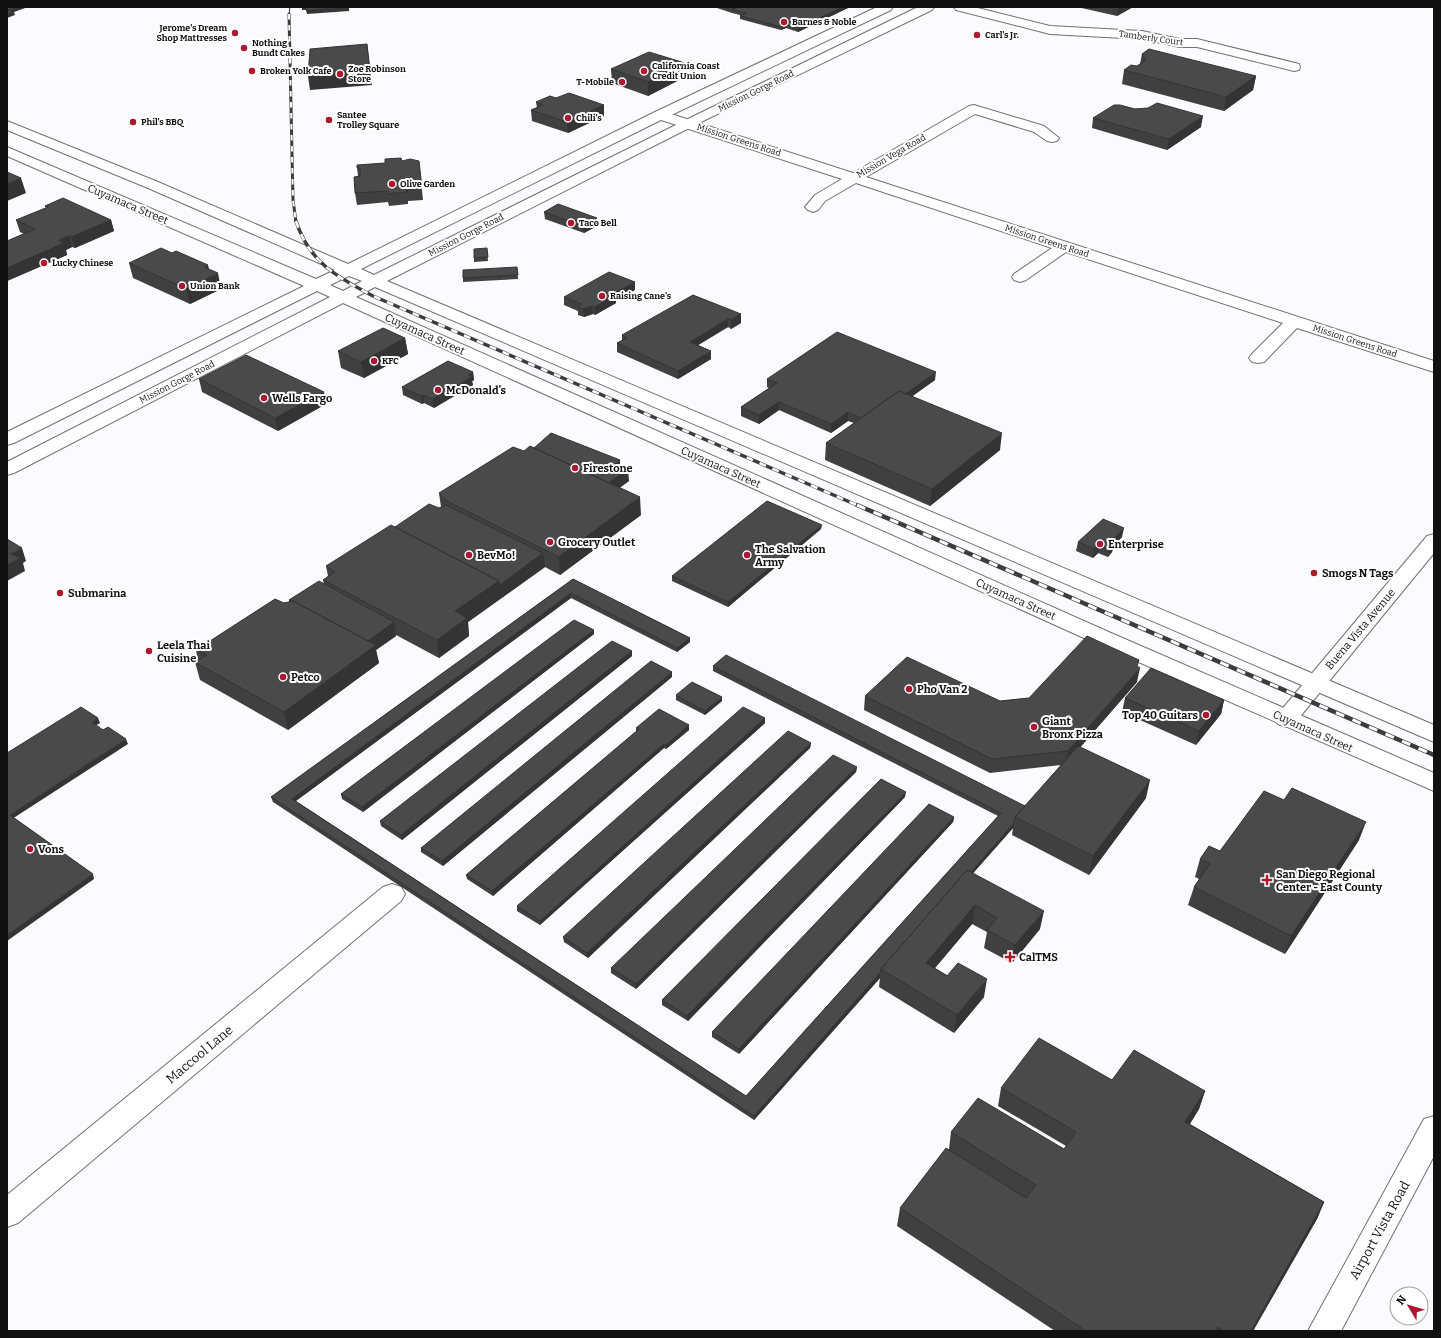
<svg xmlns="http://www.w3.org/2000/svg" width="1441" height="1338" viewBox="0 0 1441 1338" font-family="Bitter,serif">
<rect width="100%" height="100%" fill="#fbfbff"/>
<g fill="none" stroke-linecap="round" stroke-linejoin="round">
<g stroke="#717175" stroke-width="2">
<path id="minor" d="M954 7H974L1050 26 1142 31 1180 39H1197L1299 64 1300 67 1299 70 1294 71 1197 47H1180L1142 39 1050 34 956 10Z
M974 105 1044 126 1059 138 1057 141 1052 142 1047 141 1034 132 975 114 866 177 1434 361V372L1297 328 1264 362 1258 363 1252 362 1249 358 1252 354 1283 323 1066 252 1026 280 1020 282 1014 280 1012 277 1014 274 1052 248 856 183 825 201 818 210 813 212 808 210 805 207 815 195 842 179 655 118 653 115 655 112H665L853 173 969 106Z
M1434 534V553L1294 724 1286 727 1278 724 1275 719 1278 714 1427 536Z
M392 884 401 887 405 894 401 901 18 1223 7 1227V1195L383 887Z
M1434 1116V1156L1341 1331H1308L1424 1119Z"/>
</g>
<g stroke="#717175" stroke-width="2">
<path id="major" d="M877 7H893L891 10 665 118 361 269 374 275 692 117 918 7H934L932 10 701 122 387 281 1434 725V742L375 287 356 297 1111 633 1434 773V791L1095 643 343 303 14 473 7 475V462L330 297 317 291 14 443 7 445V432L304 286 7 156V147L316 279 335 270 148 188 7 130V121L158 182 348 264 655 112ZM349 276 362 281 343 291 330 285Z"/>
</g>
<use href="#minor" fill="#fff" fill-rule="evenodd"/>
<use href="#major" fill="#fff" fill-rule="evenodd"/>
<path stroke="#3c3c3f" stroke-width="1" d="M289 14 290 7"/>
<g stroke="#3c3c3f" stroke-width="3">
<path id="rail-far2" d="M289 14 293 200 296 222"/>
</g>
<g stroke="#3c3c3f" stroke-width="3.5">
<path id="rail-far1" d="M296 221C309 262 337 277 373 296L859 506"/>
</g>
<g stroke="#3c3c3f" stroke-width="4.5">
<path id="rail" d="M857 505 1434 755"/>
</g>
<use href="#rail-far2" stroke="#fff" stroke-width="2" stroke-dasharray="5.5" stroke-linecap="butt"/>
<use href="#rail-far1" stroke="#fff" stroke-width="2.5" stroke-dasharray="7" stroke-linecap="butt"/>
<use href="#rail" stroke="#fff" stroke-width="3" stroke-dasharray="9" stroke-linecap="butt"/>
</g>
<path fill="#403f41" d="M714 7H850L798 32 786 28 781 30 740 19V15L732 13Z
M1077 7H1133L1117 16Z
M1142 54 1256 76 1253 90 1224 111 1122 84 1124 70 1137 66 1140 64Z
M611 69 685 77 648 96 612 83Z
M556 98 604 105V116L568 133 532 121 531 110 537 108 536 102Z
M1148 108 1201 127 1167 150 1092 128 1093 118 1135 109Z
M402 161H419L423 200 408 201V204L389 206 388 202 357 205 355 193 358 176 357 168 385 163Z
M45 206 111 220 114 231 75 248 72 247 66 250 67 255 7 281V241L24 234 20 232 16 220 46 208Z
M544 212 597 218V226L584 233 545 219Z
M487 248 488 261 474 262V258Z
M129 263 209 269 221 289 190 304 133 278Z
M517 267 518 279 463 282V278Z
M635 290 616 300V303L595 315 593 314 584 317 578 315V311L564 305V297Z
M741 314V323L731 329 728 327 698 345 711 359 678 379 617 352V343L622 340V335Z
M405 338 408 354 364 378 341 368 338 351Z
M473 372 474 380 472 381 473 385 434 408 424 403 422 404 403 395 402 387Z
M199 379 326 404 278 431 202 392Z
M767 379 935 380 912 396 1000 450 930 506 825 460 826 443 854 423 848 421 831 433 779 410 759 424 741 416V407L769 388 767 387Z
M534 448 620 466 629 481 619 488 641 515 560 575 545 567 468 622 469 636 439 658 396 635V636L376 650 379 663 288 730 200 680 195 662 198 661 196 650 284 603 289 602V600L324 584 323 580 328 576 326 566 395 527 441 507 439 493 524 451Z
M821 529 728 607 672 581V576Z
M1122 537 1114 545 1112 552 1108 557 1098 553 1093 558 1076 551 1078 542Z
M573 579 690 638V642L677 652 571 598 296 801 746 1096 998 816 713 671V666L1025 806 1061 765 990 773 864 710 865 696 1000 701 1029 698 1137 666V682L1080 747 1146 798 1089 875 1012 835 1013 828 973 873 1040 929 1012 963 984 948 987 932 972 924 935 968 984 997 954 1033 879 987 880 978 754 1120 273 802 271 797Z
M594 630V634L363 812 342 799 341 794Z
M632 651V656L402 840 381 826 380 821Z
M672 677 443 866 421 852V848Z
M676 695 722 701 705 715 676 700Z
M1125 698 1224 700 1221 714 1196 745 1122 712Z
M765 718V723L540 925 517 911V906Z
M689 725V730L666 749 664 748 493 896 467 879 466 875 636 732V728Z
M811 743 810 748 588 958 564 942 563 937Z
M857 767 856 772 636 989 611 973V968Z
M905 797 688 1021 662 1005V1000Z
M954 817 953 822 739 1054 712 1037V1032Z
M1359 840 1285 954 1188 905 1194 887 1199 879 1195 877 1200 859 1220 851Z
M1112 1080 1205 1091 1199 1109 1190 1124 1324 1202 1317 1219 1253 1331H1055L897 1226 900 1208 949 1149 951 1132 1064 1149 1066 1146 998 1106 1001 1088Z"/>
<path fill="#343335" d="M18 7H28L14 12 15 15 7 18V15L8 10Z
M302 7H307L308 10H302Z
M349 7V11L307 14 306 10Z
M732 7H745L732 10Z
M843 7H850L798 32V28Z
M1119 7H1133L1117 16Z
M786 25V28L781 30V27Z
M367 44 372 85 310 90 308 76Z
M685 63V77L648 96V82Z
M1256 76 1253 90 1224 111 1226 97Z
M604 105V116L568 133 567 122Z
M1203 116 1201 127 1167 150 1169 139Z
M21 178 26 193 7 201V184Z
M597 218V226L584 233 583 226Z
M111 220 114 231 75 248 71 237Z
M69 236 72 247 66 250 67 255 7 281V268L59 240Z
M208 265 211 277 218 273 221 289 190 304 186 289 204 267Z
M635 282V290L616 300V303L595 315V307L612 294Z
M592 306 593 314 584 317 583 309Z
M741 314V323L731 329V320Z
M728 319V327L690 350V342Z
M405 338 408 354 364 378 361 362Z
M711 351V359L678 379V371Z
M473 372 474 380 472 381 473 385 434 408 433 399Z
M936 372 935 380 867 429 868 420Z
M324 392 326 404 278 431 275 418Z
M423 395 424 403 422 404 421 396Z
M779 402V410L759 424V415Z
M848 412V421L831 433V424Z
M1002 433 1000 450 930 506 932 489Z
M620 460V473L628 468 629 481 606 498V485L615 464Z
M640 497 641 515 560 575 559 557Z
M822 525 821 529 728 607V602Z
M1124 528 1122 537 1114 545 1112 552 1108 557 1110 541Z
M1099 544 1098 553 1093 558 1094 549Z
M22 548 26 561 23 563 25 571 7 581V565L10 554Z
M543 553 545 567 468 622 469 636 439 658 437 640 455 611 499 581Z
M571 593V598L293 803 292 799Z
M394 622 396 636 376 650 379 663 288 730 284 712 365 643Z
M594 630V634L363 812 362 807Z
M690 638V642L677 652V648Z
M632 651V656L402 840 401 835Z
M1140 668 1137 682 1065 765 1068 751Z
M672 672V677L443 866 442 861Z
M722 697V701L705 715V711Z
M1224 700 1221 714 1196 745 1199 731Z
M98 718 100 723 93 727 92 722Z
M765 718V723L540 925V921Z
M689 725V730L666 749V745Z
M126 739 128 744 12 819 10 815Z
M811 743 810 748 588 958 587 953Z
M664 744V748L493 896 492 891Z
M857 767 856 772 636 989V984Z
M1150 780 1146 798 1089 875 1093 856Z
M906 792 905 797 688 1021 687 1016Z
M954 817 953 822 739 1054V1049Z
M1366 822 1359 840 1285 954 1291 936Z
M1014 823 1013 828 886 972 883 970Z
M93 874 94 879 7 941V935Z
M975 905 972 924 924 981 926 963Z
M1044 911 1040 929 1012 963 1015 945Z
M880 973V978L754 1120V1116Z
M987 979 984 997 954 1033 957 1015Z
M1205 1091 1199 1109 1180 1139 1185 1122Z
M1324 1202 1317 1219 1253 1331H1251Z"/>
<path fill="#4a494c" stroke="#343335" d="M7 7H18L8 10 14 12 7 15Z
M307 7H349L306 10Z
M738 7H843L798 28 786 25 781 27 740 16 746 13 732 10Z
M367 44 370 71 308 76 310 49Z
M1149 49 1256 76 1226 97 1124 70 1131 65 1137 66 1146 60 1142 54Z
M649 52 685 63 648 82 611 69Z
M569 93 604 105 567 122 531 110 543 105 536 102 550 96 556 98Z
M1157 103 1203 116 1169 139 1093 118 1114 105H1120L1135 109 1148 108Z
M401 158 402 161 410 159 419 161 422 188 407 190V192L387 194V191L355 193 354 177 360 176V168H357V165L385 163V159Z
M7 172 21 178 7 184Z
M63 198 111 220 71 237 69 236 59 240 64 243 7 268V241L35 229 16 220 48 207 45 206Z
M558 204 597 218 583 226 544 212Z
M161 248 172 253 176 251 208 265 204 267 218 273 186 289 129 263Z
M487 248 488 257 474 258V249Z
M517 267 518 275 463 278V270Z
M609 272 635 282 612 294 616 295 595 307 592 306 583 309 577 307 582 304 564 297Z
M693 295 741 314 731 320 728 319 690 342 711 351 678 371 617 343 627 338 622 335Z
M383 328 405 338 361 362 338 351Z
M837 332 936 372 905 394 899 391 861 418 848 412 831 424 779 402 759 415 741 407 777 383 767 379Z
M246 355 324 392 275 418 199 379Z
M448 361 473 372 468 375 472 377 433 399 423 395 421 396 402 387Z
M899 391 1002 433 932 489 826 443Z
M551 433 620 460 615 464 628 468 609 483 534 448Z
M530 446 640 497 559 557 445 500 439 493 513 447 524 451Z
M767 501 822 525 728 602 672 576Z
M429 504 439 508 446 505 543 553 500 585 499 581 395 527Z
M1103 519 1124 528 1110 541 1114 543 1109 549 1099 544 1094 549 1078 542Z
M391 525 499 581 455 611 467 618 437 640 323 580 335 572 326 566Z
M7 539 22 548 10 554 21 558 7 565Z
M573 579 690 638 677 648 571 593 292 799 746 1096 1001 813 713 666 726 655 1025 806 1015 817 1014 823 971 872 967 870 881 969 880 973 754 1116 271 797Z
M319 581 394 622 368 641 293 601H290L289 600Z
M275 599 284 603 293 601 376 645 284 712 195 662 207 655 196 650Z
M574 620 594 630 362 807 341 794Z
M1087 636 1139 660 1137 666 1140 668 1068 751 992 759 865 696 907 657 1000 701 1029 698Z
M612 641 632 651 401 835 380 821Z
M651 661 672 672 442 861 421 848Z
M1151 668 1224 700 1199 731 1125 698Z
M692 682 722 697 705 711 676 695Z
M81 707 98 718 92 722 103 730 108 727 126 739 10 815 93 874 7 935V753Z
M743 707 765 718 540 921 517 906Z
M659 709 689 725 666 745 664 744 492 891 466 875 639 729 636 728Z
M788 731 811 743 587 953 563 937Z
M1078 746 1150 780 1093 856 1015 817Z
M833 755 857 767 636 984 611 968Z
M881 779 906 792 687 1016 662 1000Z
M1292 788 1366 822 1291 936 1194 887 1210 864 1200 859 1209 846 1220 851 1264 791 1284 800Z
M929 804 954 817 739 1049 712 1032Z
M967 870 1044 911 1015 945 987 930 997 918 975 905 926 963 947 976 958 963 987 979 957 1015 881 969Z
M1039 1038 1112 1080 1134 1050 1205 1091 1185 1122 1324 1202 1251 1331H1224L1218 1327 1215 1331H1086L900 1208 946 1148 1026 1198 1036 1185 951 1132 978 1098 1064 1149 1076 1132 1001 1088Z"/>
<g fill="#ac182d" stroke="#fff" stroke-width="1.5">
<circle cx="784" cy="22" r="4"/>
<circle cx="235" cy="33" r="4"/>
<circle cx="977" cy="35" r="4"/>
<circle cx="244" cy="48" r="4"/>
<circle cx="252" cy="71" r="4"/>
<circle cx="644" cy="71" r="4"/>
<circle cx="340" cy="74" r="4"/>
<circle cx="622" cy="82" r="4"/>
<circle cx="568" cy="118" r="4"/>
<circle cx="329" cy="120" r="4"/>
<circle cx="133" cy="122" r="4"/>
<circle cx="392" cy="184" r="4"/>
<circle cx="571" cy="223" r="4"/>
<circle cx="44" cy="263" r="4"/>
<circle cx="182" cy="286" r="4"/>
<circle cx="602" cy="296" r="4"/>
<circle cx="374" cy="361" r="4"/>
<circle cx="438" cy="390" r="4"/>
<circle cx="264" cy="398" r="4"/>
<circle cx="575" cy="468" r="4"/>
<circle cx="550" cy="542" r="4"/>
<circle cx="1100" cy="544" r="4"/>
<circle cx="469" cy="555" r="4"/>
<circle cx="747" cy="555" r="4"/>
<circle cx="1314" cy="573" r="4"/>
<circle cx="60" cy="593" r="4"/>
<circle cx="149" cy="651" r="4"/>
<circle cx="283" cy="677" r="4"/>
<circle cx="909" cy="689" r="4"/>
<circle cx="1206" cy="715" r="4"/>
<circle cx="1034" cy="727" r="4"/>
<circle cx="30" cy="849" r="4"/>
<path d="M1265 874h4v4h4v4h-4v4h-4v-4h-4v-4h4z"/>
<path d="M1008 951h4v4h4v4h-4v4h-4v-4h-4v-4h4z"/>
</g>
<g text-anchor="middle" stroke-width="4" stroke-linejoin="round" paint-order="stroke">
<g font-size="9" font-weight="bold" fill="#111113" stroke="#fff" text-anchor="start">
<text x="792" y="25">Barnes &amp; Noble</text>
<text x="227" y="31" text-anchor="end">Jerome's Dream<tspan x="227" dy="10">Shop Mattresses</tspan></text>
<text x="985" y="38">Carl's Jr.</text>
<text x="252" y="46">Nothing<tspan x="252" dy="10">Bundt Cakes</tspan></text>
<text x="652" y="69">California Coast<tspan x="652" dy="10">Credit Union</tspan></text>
<text x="348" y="72">Zoe Robinson<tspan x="348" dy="10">Store</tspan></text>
<text x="260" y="74">Broken Yolk Cafe</text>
<text x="614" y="85" text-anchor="end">T-Mobile</text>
<text x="337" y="118">Santee<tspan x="337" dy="10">Trolley Square</tspan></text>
<text x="576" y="121">Chili's</text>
<text x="141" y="125">Phil's BBQ</text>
<text x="400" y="187">Olive Garden</text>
<text x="579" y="226">Taco Bell</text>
<text x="52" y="266">Lucky Chinese</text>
<text x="190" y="289">Union Bank</text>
<text x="610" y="299">Raising Cane's</text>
<text x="382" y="364">KFC</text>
</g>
<g font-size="9" fill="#111113" stroke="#fff">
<text transform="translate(1151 38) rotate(8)" y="3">Tamberly Court</text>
<text transform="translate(756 91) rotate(-26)" y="3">Mission Gorge Road</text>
<text transform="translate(739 140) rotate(18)" y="3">Mission Greens Road</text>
<text transform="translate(891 156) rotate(-30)" y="3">Mission Vega Road</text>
<text transform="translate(466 235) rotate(-27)" y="3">Mission Gorge Road</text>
<text transform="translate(1047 241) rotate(18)" y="3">Mission Greens Road</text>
<text transform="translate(1355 341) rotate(18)" y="3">Mission Greens Road</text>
<text transform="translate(177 382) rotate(-27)" y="3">Mission Gorge Road</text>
</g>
<g font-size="11" fill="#111113" stroke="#fff">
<text transform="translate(128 204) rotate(23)" y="4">Cuyamaca Street</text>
<text transform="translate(425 334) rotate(24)" y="4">Cuyamaca Street</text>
<text transform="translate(721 467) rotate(24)" y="4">Cuyamaca Street</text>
<text transform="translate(1016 599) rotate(24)" y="4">Cuyamaca Street</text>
<text transform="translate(1360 629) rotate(-50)" y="4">Buena Vista Avenue</text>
<text transform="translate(1313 731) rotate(24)" y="4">Cuyamaca Street</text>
</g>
<g font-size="11" font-weight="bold" fill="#111113" stroke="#fff" text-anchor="start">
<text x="446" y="394">McDonald's</text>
<text x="272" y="402">Wells Fargo</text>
<text x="583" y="472">Firestone</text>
<text x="558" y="546">Grocery Outlet</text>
<text x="1108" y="548">Enterprise</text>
<text x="755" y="553">The Salvation<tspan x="755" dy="13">Army</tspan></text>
<text x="477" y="559">BevMo!</text>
<text x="1322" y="577">Smogs N Tags</text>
<text x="68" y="597">Submarina</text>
<text x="157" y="649">Leela Thai<tspan x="157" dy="13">Cuisine</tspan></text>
<text x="291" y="681">Petco</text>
<text x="917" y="693">Pho Van 2</text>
<text x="1198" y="719" text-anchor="end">Top 40 Guitars</text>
<text x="1042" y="725">Giant<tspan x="1042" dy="13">Bronx Pizza</tspan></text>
<text x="38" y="853">Vons</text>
<text x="1276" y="878">San Diego Regional<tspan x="1276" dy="13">Center - East County</tspan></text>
<text x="1019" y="961">CalTMS</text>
</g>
<g font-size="13" fill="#111113" stroke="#fff">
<text transform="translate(199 1054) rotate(-40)" y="5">Maccool Lane</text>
<text transform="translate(1379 1230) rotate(-61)" y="5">Airport Vista Road</text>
</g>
</g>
<rect width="1441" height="1338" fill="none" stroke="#111113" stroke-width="16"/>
<g transform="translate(1409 1306) rotate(308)"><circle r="19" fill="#ffffff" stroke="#a0a0a1"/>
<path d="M0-3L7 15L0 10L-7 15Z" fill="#ac182d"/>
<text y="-6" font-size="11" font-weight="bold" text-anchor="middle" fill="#111113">N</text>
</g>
</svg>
